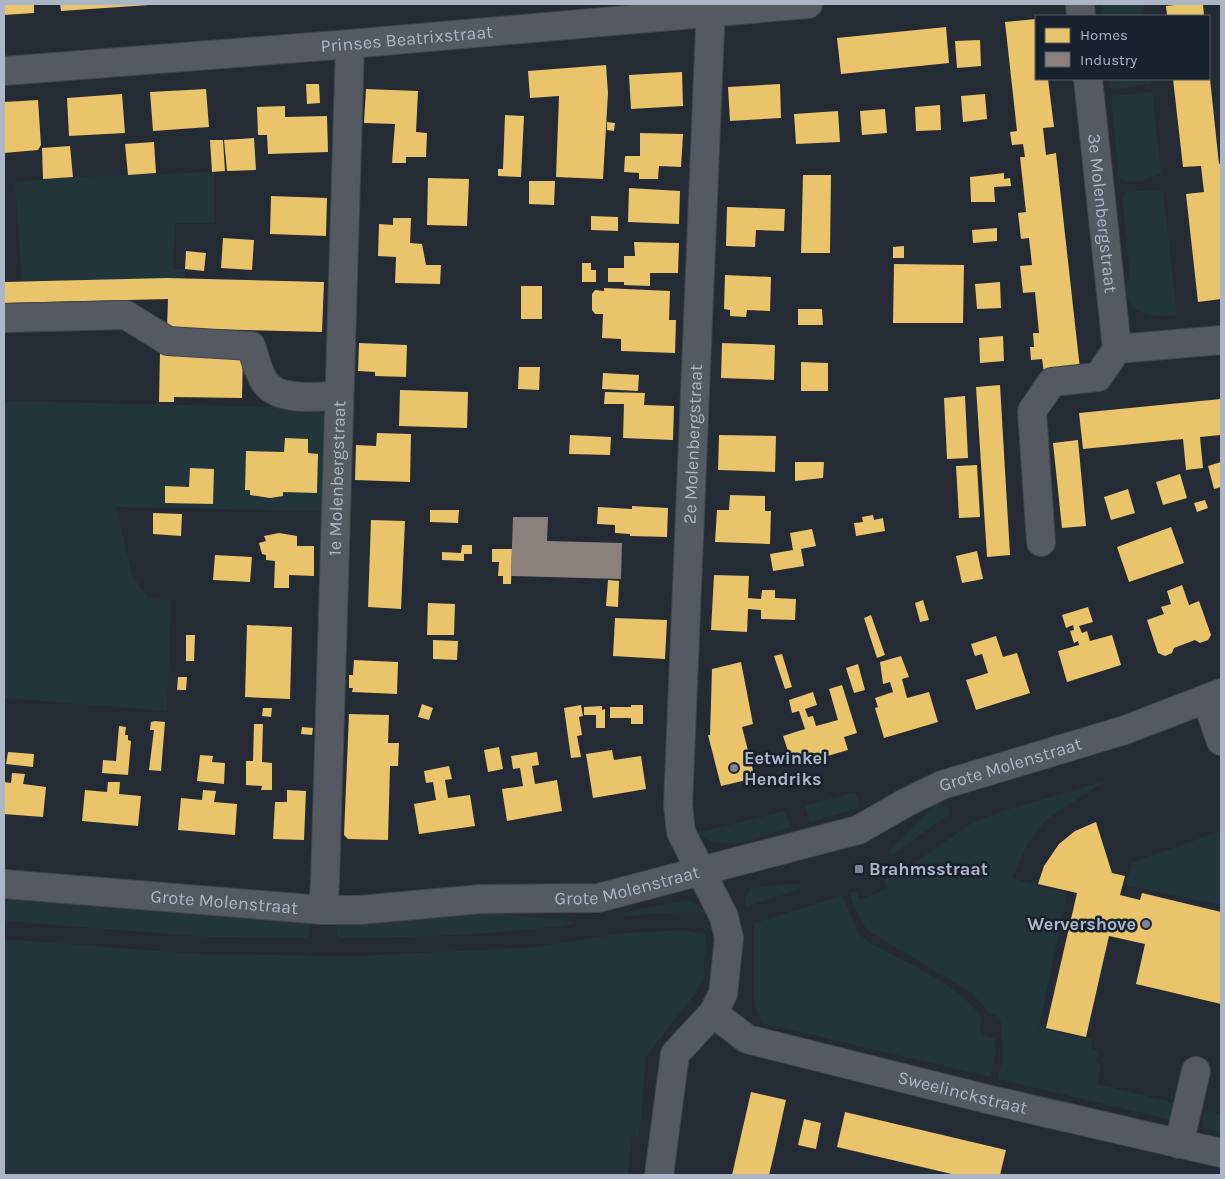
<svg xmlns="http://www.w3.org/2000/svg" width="1225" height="1179" viewBox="0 0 1225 1179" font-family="Karla,sans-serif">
<rect width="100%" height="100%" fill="#252b34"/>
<path fill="#22353a" d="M1103 4H1143L1144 16H1101Z
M1109 79H1151V84L1110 89Z
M1152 92 1161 173C1148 179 1131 187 1119 178L1111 96Z
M214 172V223H175L173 269H185V278L22 282 15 182 73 177Z
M1150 190 1163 192 1177 315C1152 318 1128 315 1122 286L1130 277 1122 197 1127 192Z
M4 401 324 408 323 511 116 507 132 575 149 599 171 600 167 711 4 698Z
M1105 781 1046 820 1027 844 1012 878 1067 894 1039 1028 1092 1039 1091 1049 1098 1051 1096 1062 1101 1064 1097 1084 1179 1104 1175 1121 998 1079 1003 1058 1001 1020 996 1015 990 1014 972 993 867 930 854 907 850 893 856 891 860 900 887 889 884 880 916 862 969 825 1002 811Z
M855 792 860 803 859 808 810 822 805 806Z
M935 805 948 808 950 814 892 855 890 850Z
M785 811 791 827C763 835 722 856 697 833Z
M1221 831V905L1125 885 1133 862Z
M799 883 801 889 746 907 745 899 751 888Z
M842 896 859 934 870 943C908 964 956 982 982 1018 977 1029 982 1038 994 1038L996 1052 990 1077 762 1023 754 1005V923Z
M15 899 311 923 310 934 305 938 209 937 4 921V901Z
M690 900 707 912 655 913 624 917V912Z
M471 914H501L573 921V924C496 935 418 937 340 938L337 935 336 924 376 923Z
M685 930 705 934 704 977 695 994 646 1057 639 1136H632L628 1175H4V939L196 954 357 956 538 947 624 933Z
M1205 1110 1221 1114V1132L1201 1127Z"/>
<path fill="#e9c46a" d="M4 4H34V13L4 15Z
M60 4H149V5L61 11Z
M1183 4H1203L1204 16H1167L1166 6Z
M1036 19V79H1048L1054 127 1043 128 1046 155 1056 153 1080 369 1044 373 1042 359 1031 360 1030 347H1034L1033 333H1039L1035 292 1023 293 1020 266 1032 265 1029 238 1021 239 1018 213 1026 212 1020 157H1025L1023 144 1012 145 1010 132 1017 131 1005 22Z
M946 27 949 63 841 74 837 38Z
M980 40 981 66 957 68 955 41Z
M606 65 608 93 603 179 556 177 559 96 530 98 528 71Z
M682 72 683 106 631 109 629 75Z
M1173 79H1210L1219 164 1221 163V299L1198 302 1186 194 1204 192 1201 166 1183 167Z
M306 84H319L320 103 307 104Z
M780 84 781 118 730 121 728 87Z
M206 89 209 127 153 131 150 92Z
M366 89 418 91 416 132 427 133 426 157H406V163H392L395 124 364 123Z
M122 94 125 133 69 136 67 98Z
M985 94 987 119 963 122 961 96Z
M38 100 41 145 38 150 4 153V102Z
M940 105 941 130 916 131 915 107Z
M285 106V117L327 116 328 152 268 154 267 135H258L257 107Z
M885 109 887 133 862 135 860 111Z
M838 111 840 142 796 144 794 114Z
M505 115 524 116 521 177 498 176V169H503Z
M607 122 615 123 614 131 607 130Z
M640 133 683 134 681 167 659 166 658 179H639V173L624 172 625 156H640Z
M254 138 256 170 227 171 224 140Z
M210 140H223L225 171 212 172Z
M154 142 156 173 128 175 125 144Z
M70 146 73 177 43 179 42 148Z
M1004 173V179L1010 178 1011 186 994 187 995 202H971L970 177Z
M803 175H831L830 253H801Z
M428 178 469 179 467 226 427 225Z
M529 181H555L554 205 529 204Z
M629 188 680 191 679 224 628 222Z
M271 196 327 198 326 236 270 234Z
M727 207 785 209 784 231 756 230 755 247 726 246Z
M591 216 618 217V231L591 230Z
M393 218H411L410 243 422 244 426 265H441L440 284 395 283 396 257 378 256 379 224 393 225Z
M997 228V241L973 243 972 230Z
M223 238 254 240 252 270 221 268Z
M634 242 679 243 678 273H650V286L624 285V282H608V268H624V256H635Z
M904 246V258H893V247Z
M186 251 206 253 204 271 185 269Z
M582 263H591V270H596V282H582Z
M894 264 964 265 963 323H893Z
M725 275 771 277 770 311 747 310 746 317 730 316V310L724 309Z
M167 278 324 282 322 332 167 328 168 299 4 303V282Z
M1000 282 1001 308 977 309 975 284Z
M521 286H542V319H521Z
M604 288 670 291 669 320H676L675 353 621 351V339L602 338 603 314H595L592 310V294L595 290 604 291Z
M798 309H822L823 325H798Z
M1003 336 1004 361 980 363 979 338Z
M359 343 407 345 406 377 375 376V372L358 371Z
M722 343 775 345 774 380 721 378Z
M160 351 243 353 242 398 174 397V402H159Z
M801 362 828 363V391H801Z
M519 367H540L539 390 518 389Z
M603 373 639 375 638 391 602 389Z
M1000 385 1010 555 987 557 976 387Z
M400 390 468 392 467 428 399 426Z
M605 392 645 393 644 405 674 406 673 440 623 438 624 404H604Z
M965 396 968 458 947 459 944 398Z
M1221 399V435L1200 437 1203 468 1186 470 1183 439 1083 449 1079 413Z
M377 433 411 434 410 482 355 480 356 445 376 446Z
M570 435 611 437 610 455 569 454Z
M719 435 776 436 775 472 718 470Z
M285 438 308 439V453L318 454 317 493 283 492V496L270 498 250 495V490H245L246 451 284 452Z
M1078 440 1086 526 1062 528 1053 443Z
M795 462H824L823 478 795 481Z
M1221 462V487L1214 489 1208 466Z
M977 465 980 517 959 518 956 466Z
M190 468 214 469 213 504 165 503V486L189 487Z
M1180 474 1187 498 1163 505 1156 482Z
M1128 489 1135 513 1111 520 1104 497Z
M730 495 765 496V511H771L770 544 715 542 717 510H729Z
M1205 500 1208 508 1197 512 1194 503Z
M632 506 668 508 667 537 630 536V534L615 533V525L597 524 598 507 632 509Z
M430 510H459L458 523 430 522Z
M153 513 182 514 181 536 153 534Z
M873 515 874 520 883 518 885 531 856 536 854 523 863 522 862 517Z
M371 520 405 521 401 609 368 607Z
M1171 527 1184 563 1129 582 1117 547Z
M812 529 816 546 801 549 804 566 773 571 770 554 793 550 790 533Z
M279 533 297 536V546H314V576L289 575V588H274L275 561 266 560V555L262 554 259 543 266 541 264 536Z
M462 545H472V554H464V561L442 560V552L461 553Z
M492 549H512L511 584H503V576H498L499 562H492Z
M977 551 983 579 962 583 956 556Z
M215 555 252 557 250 582 213 580Z
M714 575 749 576 748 598 761 599 762 590H775V598L796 599 795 620 761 619V610L748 609 747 632 711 630Z
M608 580 619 581 618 607 606 606Z
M1182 585 1189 605 1199 601 1211 635 1208 640 1200 643 1195 640 1174 648 1172 653 1165 656 1158 653 1147 620 1164 614 1161 607 1171 604 1167 591Z
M923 600 929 620 920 622 915 603Z
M428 603 455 604 454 635H427Z
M1088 607 1093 622 1079 626 1082 633 1087 631 1090 641 1112 635 1121 665 1067 682 1058 651 1079 645 1078 641 1074 643 1070 631 1074 630 1073 625 1066 628 1062 615Z
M871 615 885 655 877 658 864 618Z
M615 618 667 620 665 659 613 656Z
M247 625 292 627 290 699 245 697Z
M186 635H195L194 661H186Z
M996 636 1003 657 1017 653 1030 693 976 710 966 680 988 673 982 654 975 656 971 644Z
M433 640 458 641 457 660 433 659Z
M782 654 792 687 785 689 774 656Z
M901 656 909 677 902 679 907 698 929 692 938 722 884 738 875 708 878 707 875 698 893 692 890 682 883 684 880 662Z
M354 660 398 662 397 694 352 692 353 688H349V675H353Z
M741 662 753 724 742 727 755 778 721 786 708 735H710L712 669Z
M858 664 865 690 854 693 846 668Z
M178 677H187L186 690H177Z
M842 685 857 733 844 737 848 750 793 766 783 736 805 729 799 711 792 713 789 700 813 692 817 705 805 709 808 717 813 716 816 726 838 720 829 689Z
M422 704 433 708 429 720 418 717Z
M581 705 583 716 579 717 582 735 577 736 581 757 571 758 564 708Z
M631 705H643V724H631V718H610V707H631Z
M602 706V710L605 709V728H596V715H584V707Z
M263 708H272L271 717 262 716Z
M349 714 389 715 388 743H399L398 766H390L388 840 348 839 344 835Z
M155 721 165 722 161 771 149 770 154 730H150L151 722Z
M254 724H263L262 762 272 763V790H261L262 786 246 785V761H253Z
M119 726 126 727 125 735H128V740L131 741 128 775 102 773 103 760 116 761Z
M302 727 313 728 312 735 301 734Z
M499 747 503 769 488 772 484 750Z
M612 750 614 760 641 756 646 789 593 798 586 754Z
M8 752 34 754 33 767 6 764Z
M537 752 539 765 532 766 535 784 557 780 562 811 507 821 502 789 523 786 520 768 513 769 511 756Z
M200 755 213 756 212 762 225 763 224 784 197 781Z
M449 766 452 779 445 780 448 798 470 795 475 826 419 834 414 804 436 800 433 782 426 783 424 771Z
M12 773 25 774 23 784 46 787 43 817 4 814V782L11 783Z
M108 782H120L119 794 141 796 138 826 82 821 85 790 107 792Z
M203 790 216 791 214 802 237 804 235 835 178 830 181 798 202 800Z
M287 790 306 791 304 840 273 839 275 802H287Z
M1096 822 1112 873 1125 876 1120 895 1140 900 1142 893 1221 912V1004L1136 984 1145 944 1109 936 1086 1037 1046 1028 1077 893 1038 884 1044 866 1059 844 1075 831Z
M751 1092 786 1100 774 1154 769 1175H732Z
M845 1112 1006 1150 1000 1175H956L837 1147Z
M804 1119 821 1123 816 1149 798 1145Z"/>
<path fill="#8a817c" d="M513 517H548L547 541 622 543 621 579 511 576Z"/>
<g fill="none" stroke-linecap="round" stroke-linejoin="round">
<g stroke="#41454c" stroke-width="30">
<g id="minor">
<path d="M1080 4 1081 16"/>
<path id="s1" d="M4 71 350 44 808 4"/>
<path id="s2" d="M1088 79 1117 349 1221 340"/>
<path d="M4 318 126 315 168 341 251 346C255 357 258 373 265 382 278 402 320 397 339 395"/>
<path d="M1041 542 1032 411 1052 382 1098 377 1117 349"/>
<path d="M1206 699 1221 741"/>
<path id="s3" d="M4 884 323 910H359L481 899 598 898 858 830 907 802 942 785 1125 730 1221 693"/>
<path id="s4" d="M323 910 325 881 350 44"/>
<path id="s5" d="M713 1013 747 1039 991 1100 1221 1153"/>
<path d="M1179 1144 1196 1071"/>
<path id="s6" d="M659 1175 675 1054 713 1013 723 994 729 938 724 917 681 832 678 805 711 4"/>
</g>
</g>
<use href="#minor" stroke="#545962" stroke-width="28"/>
</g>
<g fill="#7d8594" stroke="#18212e" stroke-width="2">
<circle cx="734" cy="768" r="5"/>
<rect x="854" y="864" width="10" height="10" rx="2.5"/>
<circle cx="1146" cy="924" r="5"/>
</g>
<g text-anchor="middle" stroke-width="5" stroke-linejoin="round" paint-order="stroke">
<g font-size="18" fill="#adb6c7" stroke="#18212e">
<text dy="6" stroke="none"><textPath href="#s1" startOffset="404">Prinses Beatrixstraat</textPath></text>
<text dy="6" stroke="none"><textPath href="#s2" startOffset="135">3e Molenbergstraat</textPath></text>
<text dy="6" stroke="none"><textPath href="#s6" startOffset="761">2e Molenbergstraat</textPath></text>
<text dy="6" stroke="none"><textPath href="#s4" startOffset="432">1e Molenbergstraat</textPath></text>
<text dy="6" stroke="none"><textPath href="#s3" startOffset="1031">Grote Molenstraat</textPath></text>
<text dy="6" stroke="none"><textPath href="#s3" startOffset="626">Grote Molenstraat</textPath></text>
<text dy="6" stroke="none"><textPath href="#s3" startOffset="221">Grote Molenstraat</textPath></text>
<text dy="6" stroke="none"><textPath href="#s5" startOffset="265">Sweelinckstraat</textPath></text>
</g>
<g font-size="18" font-weight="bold" fill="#adb6c7" stroke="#18212e" text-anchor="start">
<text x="744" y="764">Eetwinkel<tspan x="744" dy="21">Hendriks</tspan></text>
<text x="869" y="875">Brahmsstraat</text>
<text x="1136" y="930" text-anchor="end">Wervershove</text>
</g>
</g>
<rect width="1225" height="1179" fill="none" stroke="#adb6c7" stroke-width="10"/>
<rect x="1035" y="15" width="175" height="65" fill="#18212e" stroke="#545d6b"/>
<rect x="1045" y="28" width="25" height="15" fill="#e9c46a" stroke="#545d6b"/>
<text x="1080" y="40" font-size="15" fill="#adb6c7">Homes</text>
<rect x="1045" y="52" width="25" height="15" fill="#8a817c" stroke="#545d6b"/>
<text x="1080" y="65" font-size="15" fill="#adb6c7">Industry</text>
</svg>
